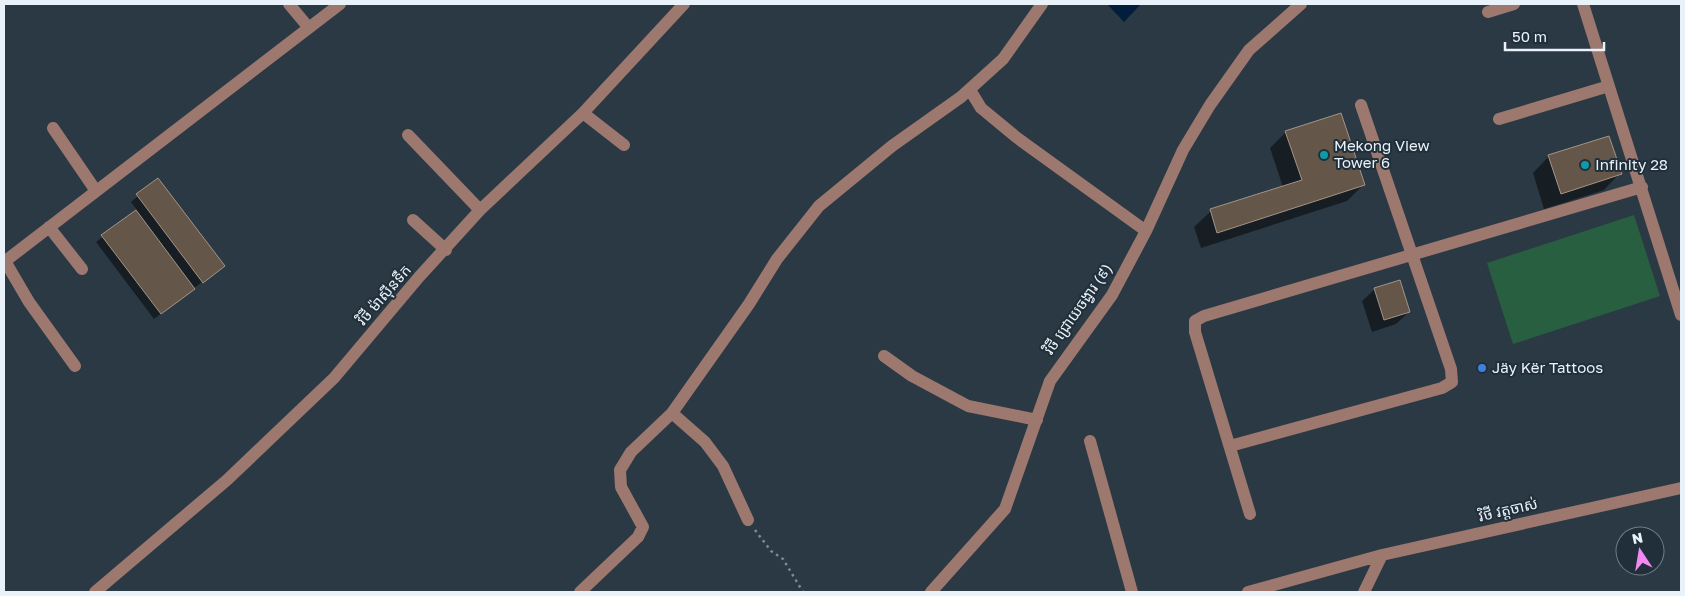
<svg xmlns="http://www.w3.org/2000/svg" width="1685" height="596" viewBox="0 0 1685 596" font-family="'Golos Text','Noto Sans Khmer',sans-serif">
<rect width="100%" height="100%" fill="#2a3944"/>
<path fill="#295f41" d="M1634 215 1660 296 1513 344 1487 263Z"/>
<path fill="#031e3c" d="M1138 4 1140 5 1124 22 1108 5Z"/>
<path fill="#0007" d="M1286 132 1363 185 1347 201 1201 248 1194 227 1211 211 1283 187 1270 148Z
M1549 156 1620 173 1604 190 1544 209 1533 173Z
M158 180 223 266 154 319 96 242 137 210 131 202Z
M1375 289 1409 312 1396 324 1372 332 1362 301Z"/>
<path fill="#645648" stroke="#a49486" d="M1341 113 1365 185 1217 233 1210 209 1302 180 1285 131Z
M1609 136 1622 174 1561 194 1548 155Z
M158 178 225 266 203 283 136 194Z
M136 210 195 289 161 314 101 235Z
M1400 280 1410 312 1384 320 1374 288Z"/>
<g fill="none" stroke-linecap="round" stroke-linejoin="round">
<path stroke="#7f8b94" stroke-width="2.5" stroke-dasharray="2.5 4" stroke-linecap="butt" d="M755 530 771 551 783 559 803 592"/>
<path stroke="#9d786e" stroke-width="12" d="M289 4 309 28
M1583 4 1681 315
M1488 12 1514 4
M970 90 981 108 1016 137 1146 231
M583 113 624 145
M1499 119 1609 86
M53 128 96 191
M408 135 480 210
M413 220 446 250
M49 227 82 269
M5 261 29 302 75 366
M4 262 340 4
M884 356 912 376 968 406 1037 420
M672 413 705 442 723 466 748 520
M1090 441 1132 592
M1230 446 1442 388 1452 382 1451 369 1361 105
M1250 514 1195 332V321L1204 316 1642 187
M95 592 227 480 334 378 419 277 480 210 583 113 684 4
M580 592 638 537 643 527 621 487 620 470 631 452 672 413 749 304 777 259 819 206 892 146 961 97 1003 59 1042 4
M931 592 1005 509 1050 381 1112 295 1146 231 1183 150 1210 105 1249 50 1301 4
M1248 592 1382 555 1681 488
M1364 592 1382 555"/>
</g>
<g fill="#0f9aa8" stroke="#212f3a" stroke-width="2">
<circle cx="1324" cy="155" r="5"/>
<circle cx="1585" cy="165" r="5"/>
</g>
<circle fill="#3f7fe0" stroke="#212f3a" stroke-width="2" cx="1482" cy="368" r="5"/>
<g text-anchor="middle" stroke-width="4" stroke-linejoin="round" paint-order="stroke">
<g font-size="15" fill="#e9f2f9" stroke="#212f3a" text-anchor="start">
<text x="1334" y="151">Mekong View<tspan x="1334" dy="17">Tower 6</tspan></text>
<text x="1595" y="170">Infinity 28</text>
<text x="1492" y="373">Jäy Kër Tattoos</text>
</g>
<g font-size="15" fill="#e9f2f9" stroke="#212f3a">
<text transform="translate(384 295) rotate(-49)" y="5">វិថី ម៉ាស៊ីនទឹក</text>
<text transform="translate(1078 309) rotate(-55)" y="5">វិថី ជ្រោយចង្វារ (៩)</text>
<text transform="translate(1508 510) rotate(-13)" y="5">វិថី វត្តចាស់</text>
</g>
</g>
<rect width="1685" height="596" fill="none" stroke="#e9f2f9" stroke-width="10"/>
<g transform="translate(1640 551) rotate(348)"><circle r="24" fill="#212f3a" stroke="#717d86"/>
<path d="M0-4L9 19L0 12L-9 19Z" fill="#f38af2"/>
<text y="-8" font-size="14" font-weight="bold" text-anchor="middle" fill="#e9f2f9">N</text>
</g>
<path d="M1505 42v8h99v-8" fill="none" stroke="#e9f2f9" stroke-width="2.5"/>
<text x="1512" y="42" font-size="15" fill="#e9f2f9" stroke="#212f3a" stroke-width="4" paint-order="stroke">50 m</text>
</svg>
